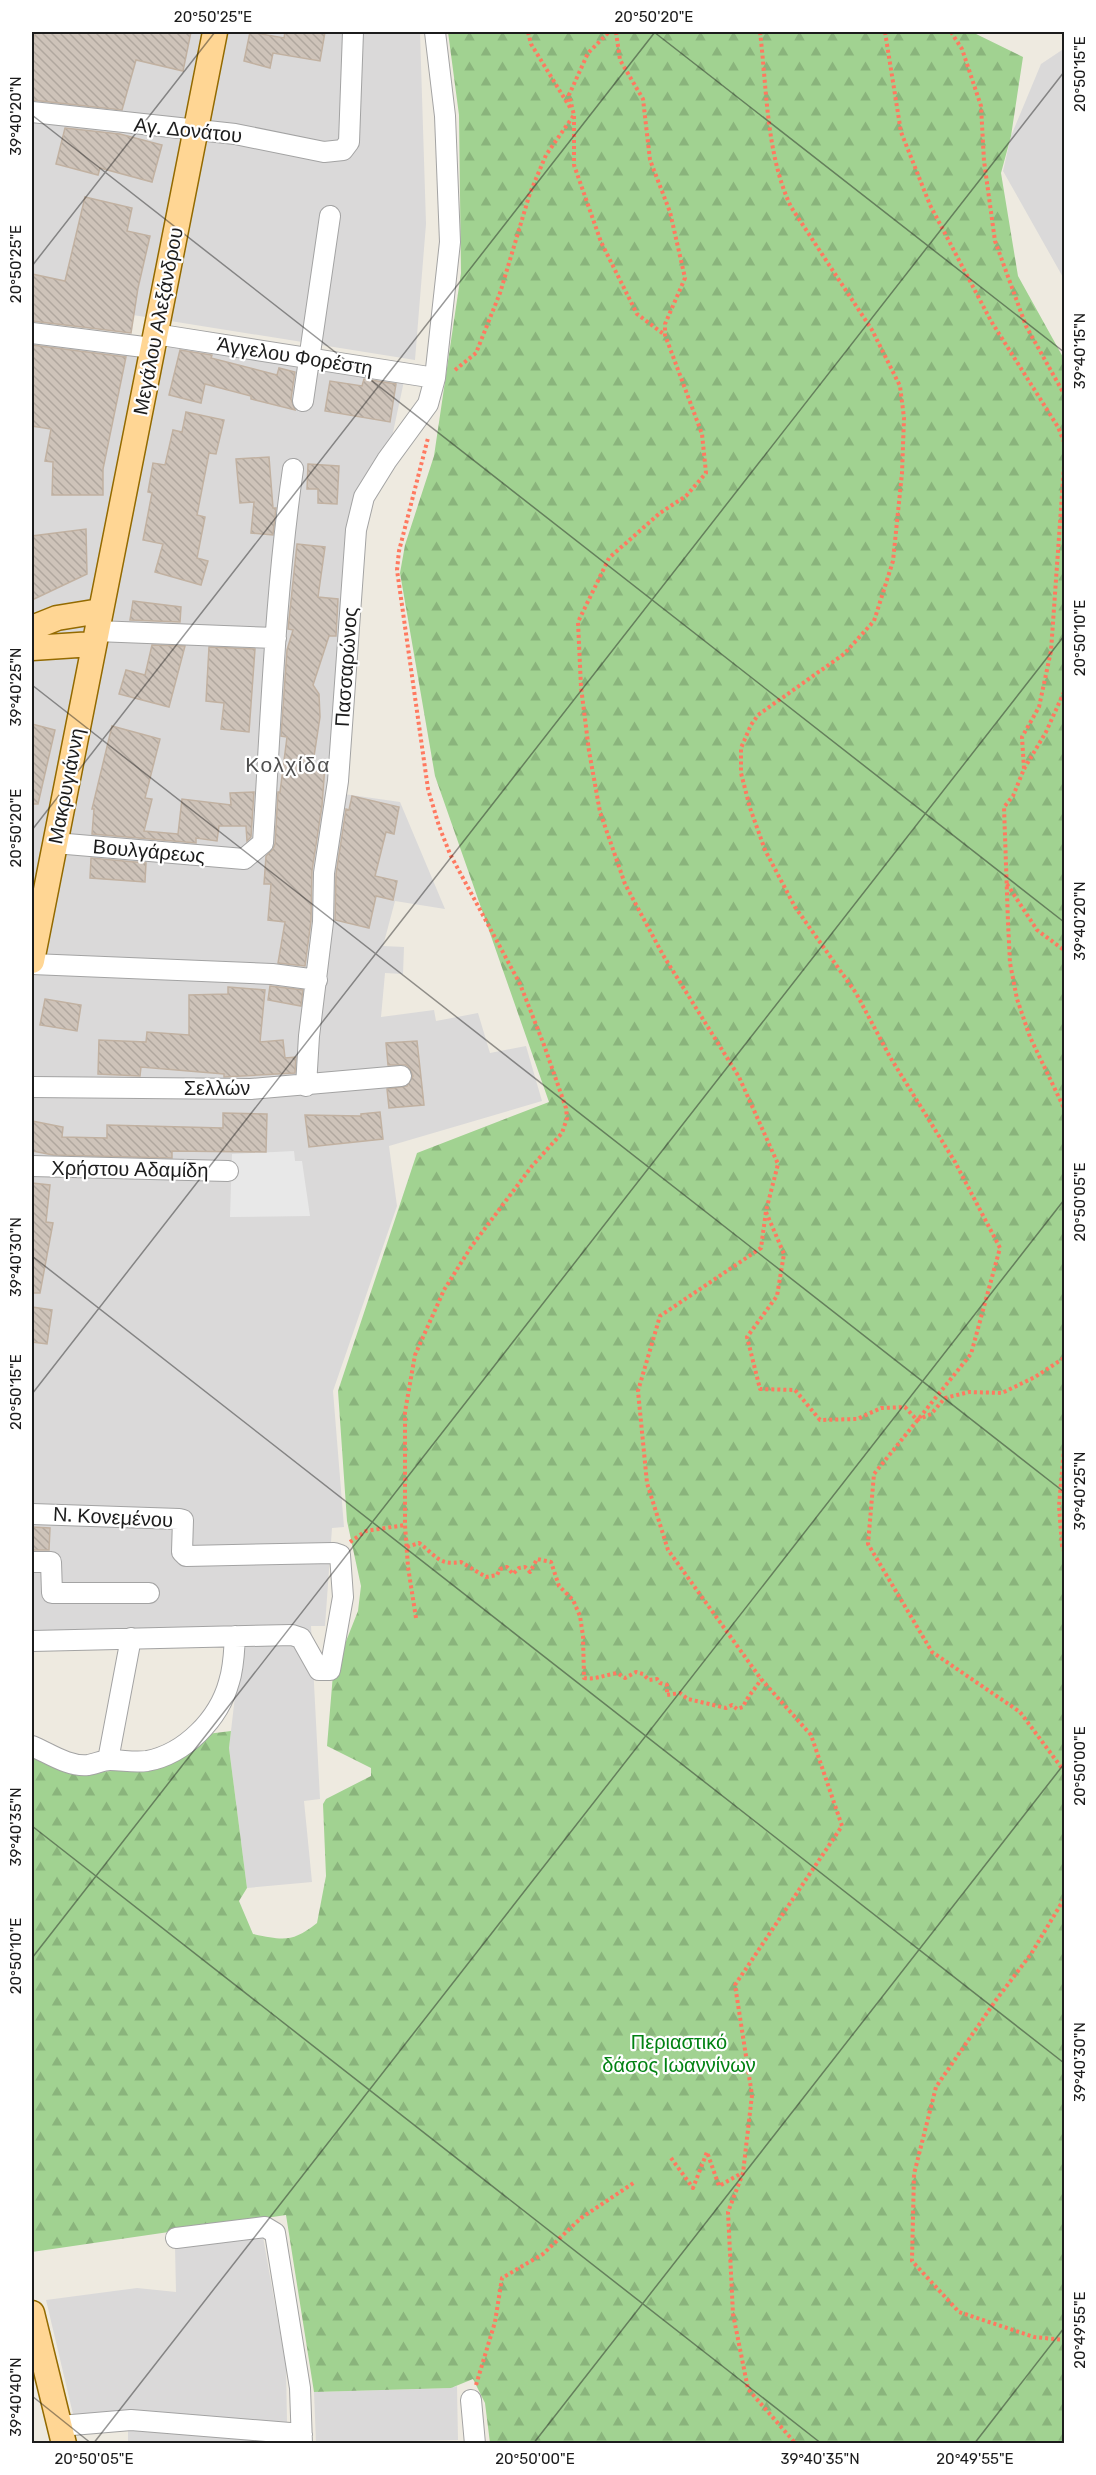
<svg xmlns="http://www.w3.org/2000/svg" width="1096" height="2475" viewBox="0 0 1096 2475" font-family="Rubik,sans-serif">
<defs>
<pattern id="forest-firs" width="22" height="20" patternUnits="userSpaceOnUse" patternTransform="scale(1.5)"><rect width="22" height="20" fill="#a1d291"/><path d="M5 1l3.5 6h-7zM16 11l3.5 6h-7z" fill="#8ab47c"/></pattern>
<pattern id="building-back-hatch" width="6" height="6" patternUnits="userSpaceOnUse" patternTransform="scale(1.5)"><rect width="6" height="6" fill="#cec3b9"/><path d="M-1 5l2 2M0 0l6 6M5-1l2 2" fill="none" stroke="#b0a79e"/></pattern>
</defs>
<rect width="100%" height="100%" fill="#eeeae0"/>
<path fill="#dad9d9" d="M32 32H420L426 224 415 360 133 315 130 334 32 321Z
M1062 50H1064V279L1003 171 1011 136 1041 64Z
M32 332 167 350 171 337 404 381 392 437 359 493 330 792 400 802 445 909 395 901 383 946 404 947 403 974 385 973 381 1017 434 1010 436 1021 478 1013 490 1053 526 1046 542 1101 389 1146 397 1206 333 1391 344 1527 332 1528 325 1626H311L320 1799 304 1801 312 1882 247 1888 229 1748 243 1627 32 1632Z
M263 2237 286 2366 287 2422 127 2411 73 2414 46 2300 137 2288 176 2292 175 2246Z
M457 2386 458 2440 316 2443 314 2392 451 2388Z
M128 2428 293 2443H128Z"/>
<path fill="url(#forest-firs)" d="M448 32H972L1023 57 1011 136 1001 173 1018 276 1064 359V2443H490L485 2403 473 2379 451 2388 314 2392 286 2215 32 2252V1753L92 1772 132 1770 207 1734 231 1731 229 1748 247 1888 239 1901 253 1934C283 1940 292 1943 317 1923L326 1876 323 1804 326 1799 371 1776V1768L327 1746 333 1674 358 1611 361 1586 347 1521 338 1391 417 1153 549 1102 435 776 400 573 405 545 434 456 461 273 459 115Z"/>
<path fill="#e8e8e8" d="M294 1151 295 1161H302L310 1216 230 1217 232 1154Z"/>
<path fill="url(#building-back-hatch)" stroke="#c1b1a1" stroke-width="1.5" d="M35 32H191L183 71 136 60 122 110 32 100V45Z
M250 32 284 38 285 32H325L320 61 273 53 270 68 244 61Z
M65 128 120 134 162 145 152 182 100 168 98 175 56 164Z
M85 197 132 208 127 231 150 236 138 288 131 333 32 321V274L65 281Z
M32 345 126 357 103 469V495H52L53 462 45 461 51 429 32 426Z
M180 350 212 355 211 358 277 375 279 368 295 372 291 399 295 410 251 399V396L205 384 201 403 169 395Z
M364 379 396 384 390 422 325 411 330 381 362 386Z
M186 412 224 420 216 454 209 453 197 515 205 517 197 558 208 561 201 585 155 572 163 544 143 540 152 493 148 492 153 463 165 465 173 430 182 432Z
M269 457 273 508H276L273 535 251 533 254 502 240 503 236 459Z
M308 464 339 466 337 504 318 503V489H307Z
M86 529 87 574 32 600V536Z
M297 544 325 547 318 597 338 599 336 636H329L313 685 319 694 320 717 313 763 325 765 322 806 312 871 311 921 305 966 278 963 285 922 268 920 271 884H264L266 856 273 849 275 844 278 792H280L287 737 281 736 287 650 293 630 288 629Z
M133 601 181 607 180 622 130 620Z
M152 645 185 646 169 707 119 694 126 670 145 675Z
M209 647 255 649 249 732 221 729 224 703 206 701Z
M32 724 55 730 38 804H32Z
M112 726 160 739 145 798 152 799 144 831 178 834 182 799 231 805 230 793 254 792 251 837 247 841 246 826H219L217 841 196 838V843L92 834 94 809H92Z
M352 796 399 807 394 834 386 832 375 876 397 881 393 900 376 896 369 928 335 920 336 874 346 809 349 810Z
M91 858 146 863 145 882 90 878Z
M270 986 303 990 301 1006 268 1000Z
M228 987 265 990 260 1042 283 1040 285 1058 296 1057 295 1073 224 1077V1074L141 1067 140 1076 98 1074 99 1040 146 1042 147 1032 189 1035V995L228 994Z
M45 999 81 1005 77 1031 40 1025Z
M417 1041 424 1105 389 1108 387 1089 407 1086 413 1076 410 1069 406 1065H388L386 1043Z
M380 1112 383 1139 309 1147 305 1115 361 1116V1114Z
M223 1113 267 1114 266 1152 172 1151V1158L53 1155 32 1151V1121L63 1127 62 1137 107 1138V1125L223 1128Z
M32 1183 50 1185 46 1222 53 1223 40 1293H32Z
M32 1307 52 1310 47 1344 32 1342Z
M32 1527 50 1528 49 1550H32Z"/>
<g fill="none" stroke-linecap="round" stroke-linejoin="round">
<g stroke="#a3a3a3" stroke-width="22">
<path id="minor" d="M32 112 235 134 324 152 343 150 349 142 353 32
M32 333 152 348
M155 334 435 378
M303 401 330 216
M96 631 276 638
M55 843 244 859 263 843C271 719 275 593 293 469
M32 964 272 974 317 980
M306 1086 309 1036 323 922 324 873 338 781 356 530 364 497 387 460 428 404 435 378 450 242 445 116 435 32
M32 1087 251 1089 401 1076
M32 1166 228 1171
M32 1514 179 1519 183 1520 182 1552 186 1556 334 1553 340 1555 343 1597 330 1670H319L301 1638 292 1635 32 1641
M32 1562H51L52 1593H149
M32 1746C49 1753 68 1767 88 1765 95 1764 103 1760 110 1760 123 1760 134 1763 147 1761 185 1754 219 1719 229 1682 234 1667 234 1651 235 1636
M108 1760 131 1638
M176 2238 265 2227 275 2233 300 2388 302 2444
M471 2400 475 2444
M60 2426 131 2420 302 2434"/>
</g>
<g stroke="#936a00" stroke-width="27">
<path id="major" d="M32 628 57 618 100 611
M32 648 93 644
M32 961 215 32
M32 2313 64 2444"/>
</g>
<path stroke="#ff7960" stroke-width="4" stroke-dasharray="3 3" stroke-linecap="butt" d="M528 32 531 44 571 109
M616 32 620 60 643 99 650 160 670 212 685 278 665 324V335L702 434 706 473 686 496 660 513 609 558 578 622 581 687 589 751 600 812 625 884 663 955 739 1077 778 1164 766 1211 761 1248 660 1316 638 1391 647 1483 668 1550 761 1679 811 1735 842 1826 735 1985 752 2095 743 2173 728 2212 733 2314 748 2389 796 2444
M760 32C767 89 766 154 791 207L872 330 900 386 904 418 902 473 893 561 874 621 844 654 758 715 751 725 741 748V773L750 808 765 850 795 907 856 993 890 1057 955 1162 1000 1248 971 1354 874 1474 868 1544 932 1652 1020 1712 1064 1771
M885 32 901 132 930 205 991 321 1058 427 1064 442
M951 32 962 49 981 106 984 161 995 241 1026 326 1064 394
M574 116V165L601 242 637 314 665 335
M455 370 476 353 500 293 530 193 546 155 574 115 569 95 588 53 609 32
M1064 466 1051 651 1039 707 1022 737 1024 769 1013 796 1004 807 1008 922 1010 963 1017 999 1030 1037 1064 1108
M1024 769 1046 732 1064 692
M1007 884 1037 930 1064 950
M766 1212 784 1254 777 1296 747 1337 760 1389 795 1390 820 1420 857 1419 881 1408 905 1407 917 1420 931 1414 945 1398 969 1392 1002 1393 1035 1377 1064 1358
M1064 1448 1059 1506 1062 1546 1064 1551
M350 1542 366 1531 405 1525
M407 1547 419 1543C436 1555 438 1566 461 1562L486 1577 497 1575 500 1569 507 1567 513 1574 519 1568 525 1567 530 1572 537 1559 551 1562 559 1586 573 1600 580 1616 583 1636 584 1678C595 1680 605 1675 617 1673L625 1678 636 1672 643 1674 649 1680 657 1679 660 1683 667 1685V1695L680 1693 688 1699 726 1708 732 1705 737 1709 743 1707C748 1695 755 1690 761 1679
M416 1618 408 1567 405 1525V1412L415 1355 444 1290 471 1247 532 1166 562 1133 567 1118 566 1108 544 1045 520 984 450 854 439 826 428 789 397 570 399 551 428 438
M1064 1899 1031 1954 996 2000 936 2087 914 2174 912 2261 959 2312 1034 2337 1064 2340
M671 2158 693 2188 707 2152 719 2186 742 2173
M476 2385 495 2322 502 2278 543 2254 581 2218 635 2182"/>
<use href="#minor" stroke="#fff" stroke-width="20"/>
<use href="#major" stroke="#ffd694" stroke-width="24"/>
</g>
<path fill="none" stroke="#1c1c1c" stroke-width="1.5" stroke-opacity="0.45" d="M654 32 1064 352M32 115 1064 922M32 266 215 32M32 685 1064 1492M32 830 655 32M32 1256 1064 2063M32 1394 1064 72M32 1826 822 2444M32 1958 1064 636M32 2396 92 2444M93 2444 1064 1200M533 2444 1064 1764M974 2444 1064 2328"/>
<g text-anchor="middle" stroke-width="4.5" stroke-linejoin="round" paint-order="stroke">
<g font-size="20" fill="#1c1c1c" stroke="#fff">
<text transform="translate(188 130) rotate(6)" y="7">Αγ. Δονάτου</text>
<text transform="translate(158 321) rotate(-79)" y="7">Μεγάλου Αλεξάνδρου</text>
<text transform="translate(295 356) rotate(9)" y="7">Άγγελου Φορέστη</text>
<text transform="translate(346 667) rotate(-86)" y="7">Πασσαρώνος</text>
<text transform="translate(66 786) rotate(-79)" y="7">Μακρυγιάννη</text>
<text transform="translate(149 851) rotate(5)" y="7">Βουλγάρεως</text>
<text x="217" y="1095">Σελλών</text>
<text transform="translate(130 1169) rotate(1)" y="7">Χρήστου Αδαμίδη</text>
<text transform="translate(113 1517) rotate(3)" y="7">Ν. Κονεμένου</text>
</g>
<g font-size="20" fill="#028213" stroke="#fff">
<text x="679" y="2049">Περιαστικό<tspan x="679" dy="23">δάσος Ιωαννίνων</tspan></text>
</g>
<g font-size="21" letter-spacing="1.5" fill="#4f4f4f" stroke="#fff">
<text x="288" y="772">Κολχίδα</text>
</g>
</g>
<rect width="1096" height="2475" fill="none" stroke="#ffffff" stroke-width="66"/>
<rect x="33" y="33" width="1030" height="2409" fill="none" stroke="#1c1c1c" stroke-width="2"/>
<g font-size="15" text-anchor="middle" fill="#1c1c1c">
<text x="213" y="22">20°50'25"E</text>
<text x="654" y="22">20°50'20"E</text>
<text transform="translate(1080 74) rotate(-90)" y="5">20°50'15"E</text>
<text transform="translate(16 116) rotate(-90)" y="5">39°40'20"N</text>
<text transform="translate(16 264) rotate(-90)" y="5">20°50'25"E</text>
<text transform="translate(1080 351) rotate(-90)" y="5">39°40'15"N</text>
<text transform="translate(1080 638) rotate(-90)" y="5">20°50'10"E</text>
<text transform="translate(16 687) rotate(-90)" y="5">39°40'25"N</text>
<text transform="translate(16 828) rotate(-90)" y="5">20°50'20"E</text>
<text transform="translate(1080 921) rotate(-90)" y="5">39°40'20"N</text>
<text transform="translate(1080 1202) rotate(-90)" y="5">20°50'05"E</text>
<text transform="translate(16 1257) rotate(-90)" y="5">39°40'30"N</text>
<text transform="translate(16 1392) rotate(-90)" y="5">20°50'15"E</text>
<text transform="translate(1080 1491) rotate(-90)" y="5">39°40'25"N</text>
<text transform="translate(1080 1766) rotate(-90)" y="5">20°50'00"E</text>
<text transform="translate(16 1827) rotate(-90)" y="5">39°40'35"N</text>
<text transform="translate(16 1956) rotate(-90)" y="5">20°50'10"E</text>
<text transform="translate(1080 2062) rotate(-90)" y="5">39°40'30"N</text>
<text transform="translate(1080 2330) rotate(-90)" y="5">20°49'55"E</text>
<text transform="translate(16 2397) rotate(-90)" y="5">39°40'40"N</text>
<text x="94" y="2464">20°50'05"E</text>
<text x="535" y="2464">20°50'00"E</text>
<text x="820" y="2464">39°40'35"N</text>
<text x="975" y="2464">20°49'55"E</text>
</g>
</svg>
